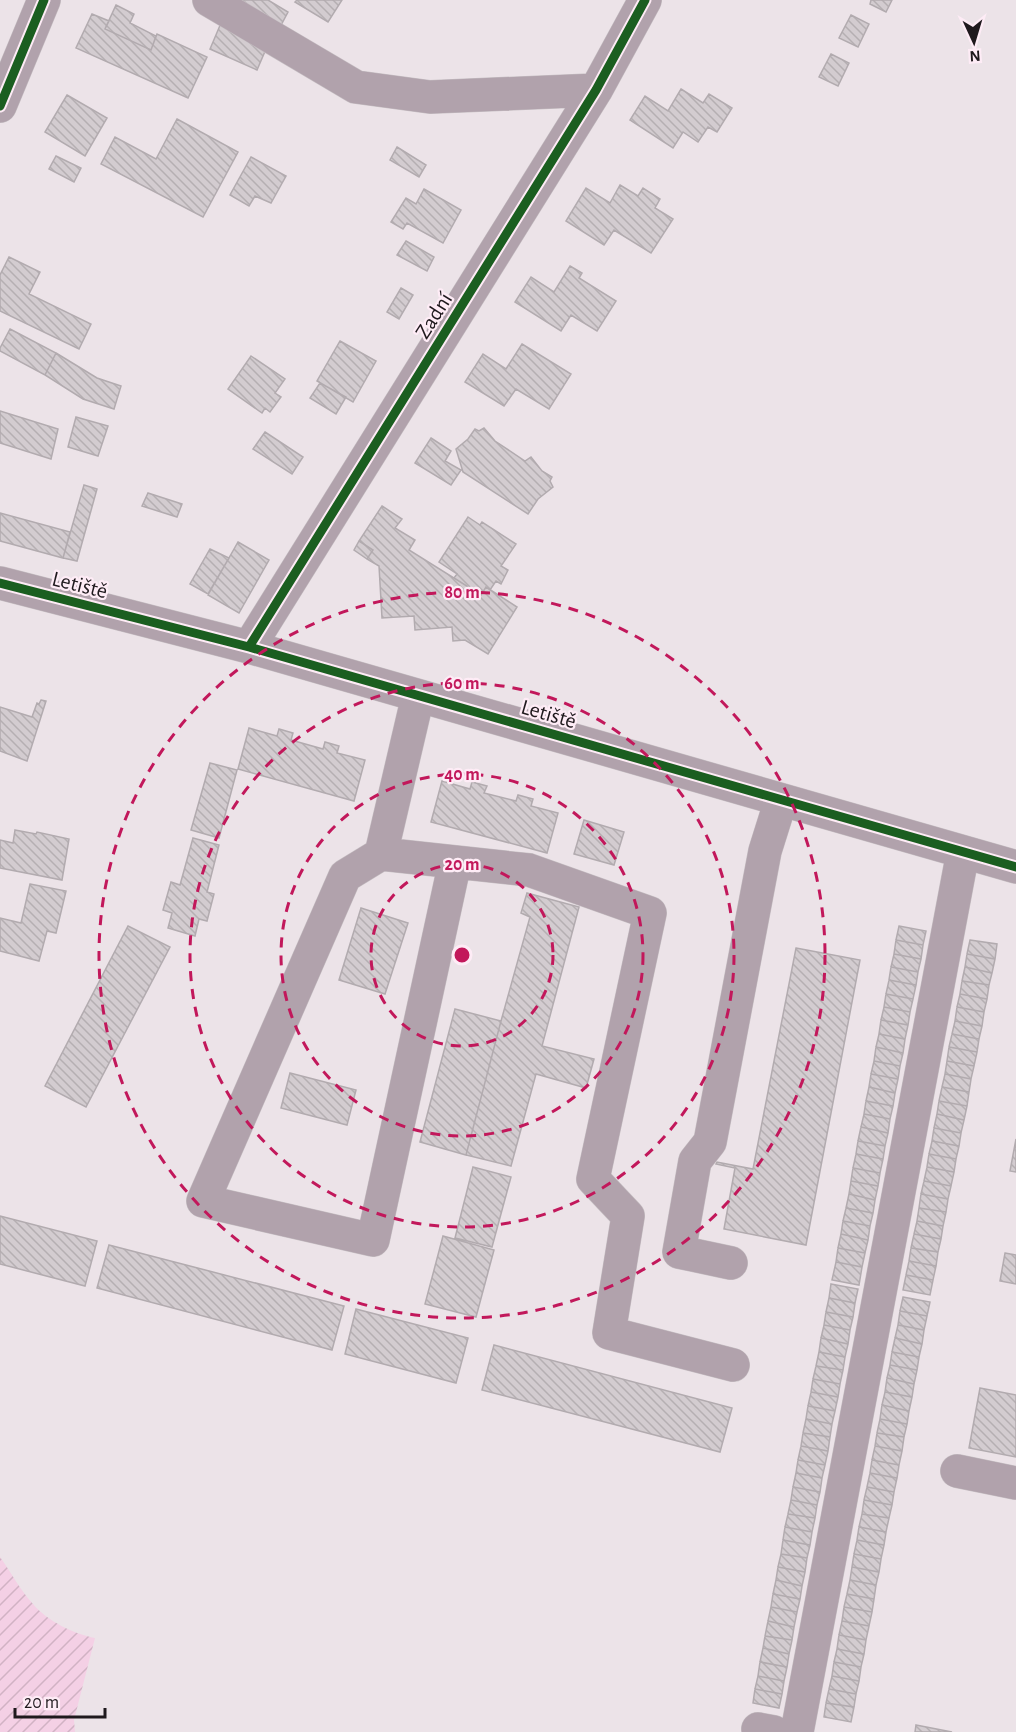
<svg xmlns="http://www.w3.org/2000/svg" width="1016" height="1732" viewBox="0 0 1016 1732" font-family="'Alegreya Sans',sans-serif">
<defs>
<pattern id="garden-furrows" width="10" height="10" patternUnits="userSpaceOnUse" patternTransform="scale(1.5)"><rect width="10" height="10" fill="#f4d0e5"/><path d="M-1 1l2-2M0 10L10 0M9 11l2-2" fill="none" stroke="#d1b2c4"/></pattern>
<pattern id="building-back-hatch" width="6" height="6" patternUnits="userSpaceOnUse" patternTransform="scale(1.5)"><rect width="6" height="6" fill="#d3ccd0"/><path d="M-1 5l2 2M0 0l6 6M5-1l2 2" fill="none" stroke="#b5afb2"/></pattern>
</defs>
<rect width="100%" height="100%" fill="#ece3e8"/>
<path fill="url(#garden-furrows)" d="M0 1557C11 1572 20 1590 33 1604 47 1621 74 1634 95 1638L74 1720 75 1732H0Z"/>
<path fill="url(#building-back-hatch)" stroke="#b2abaf" stroke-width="1.5" d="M230 0H268L288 12 279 29Z
M297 0H342L328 22 295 2Z
M871 0H892L886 12 870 4Z
M116 5 134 14 130 23 156 36 151 50 105 29Z
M92 14 109 21 105 29 151 50 157 34 207 57 188 98 76 48Z
M851 15 869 24 858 47 839 38Z
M221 23 266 49 257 70 210 49Z
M831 54 849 63 838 86 819 77Z
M681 89 703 103 709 94 732 108 717 132 708 127 698 142 683 132 673 148 630 120 645 96 668 111Z
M67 95 107 118 85 156 45 132Z
M177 119 238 152 203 217 101 164 115 137 156 159Z
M397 147 426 165 419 177 390 160Z
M56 156 81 168 74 182 49 169Z
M251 157 286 176 271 203 255 196 249 206 230 195Z
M620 185 638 196 643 188 660 199 655 208 673 219 651 253 614 230 604 245 566 221 586 188 610 203Z
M424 189 461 210 443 243 407 223 403 229 391 222 406 198 416 204Z
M406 241 434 257 427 271 397 255Z
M9 257 40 272 29 294 91 324 79 349 0 311V275Z
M570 266 582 273 579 278 616 301 597 331 571 315 561 331 515 302 531 277 554 292Z
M401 288 413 295 399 319 387 312Z
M10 329 56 353 45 375 0 351V348Z
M340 341 376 361 353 402 317 381Z
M522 344 571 374 549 409 516 389 504 406 465 382 483 354 506 369Z
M56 353 97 378 121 386 114 409 83 399 45 375Z
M251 356 285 379 275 393 281 397 270 412 265 408 262 413 228 389Z
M320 383 346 397 336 414 310 398Z
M0 411 58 429 51 459 0 443Z
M76 417 108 426 98 456 68 447Z
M484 428 495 441 525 461 531 457 542 471 552 477 550 481 553 487 538 499 528 514 463 472 456 449 468 439 475 429 479 431Z
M265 432 303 457 292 474 253 449Z
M431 438 451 451 445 461 461 470 451 485 415 463Z
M84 485 97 489 77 561 63 558Z
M148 493 182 504 177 517 142 506Z
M382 506 402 519 395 528 415 540 409 550 481 595 486 587 517 607 488 654 465 640 453 641 452 627 415 630 414 616 382 618 379 566 367 559 373 550 359 541Z
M0 513 70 532 63 558 0 541Z
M468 517 480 525 482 522 516 544 501 566 508 570 501 584 496 581 490 590 486 587 481 595 454 578 457 574 439 562Z
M359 541 373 550 367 559 354 550Z
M238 542 269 560 239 613 208 595Z
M210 549 229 558 208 594 190 584Z
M41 700 46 701 27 761 0 751V707L32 717 37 703 39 704Z
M249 728 277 736 279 729 293 733 291 740 323 749 325 742 339 746 337 753 365 760 354 801 238 769Z
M210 763 237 770 219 838 191 830Z
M442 781 470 789 472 782 487 786 484 793 516 801 518 795 533 799 531 806 558 813 547 853 431 822Z
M584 820 624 832 614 865 574 854Z
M15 830 36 834 37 832 69 839 62 880 0 868V840L13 843Z
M193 838 219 845 207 892 214 894 207 921 199 919 195 936 168 928 172 913 163 910 171 882 180 885Z
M30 884 66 891 56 933 47 931 39 961 0 951V918L21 923Z
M527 893 579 907 542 1046 594 1059 586 1088 536 1074 511 1166 466 1155 501 1021 530 917 521 913Z
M361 908 408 923 385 994 339 980Z
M128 926 170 947 86 1107 45 1086Z
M899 926 926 931 923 945 896 940Z
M896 940 923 945 921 959 894 954Z
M970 940 997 944 995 959 967 954Z
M796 948 860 960 806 1245 724 1229 735 1168 716 1164 717 1162 753 1169Z
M894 954 921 959 918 972 891 967Z
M967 954 995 959 992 973 965 967Z
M891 967 918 972 916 985 889 980Z
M965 967 992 973 989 985 962 981Z
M889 980 916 985 913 999 886 994Z
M962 981 989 985 987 999 960 994Z
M886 994 913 999 910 1012 884 1007Z
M960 994 987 999 984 1012 957 1007Z
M884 1007 910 1012 908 1025 881 1020Z
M957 1007 984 1012 982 1026 955 1021Z
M455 1009 501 1021 466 1155 420 1142Z
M881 1020 908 1025 905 1039 879 1034Z
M955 1021 982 1026 979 1039 952 1034Z
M879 1034 905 1039 903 1053 876 1047Z
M952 1034 979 1039 977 1052 949 1047Z
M876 1047 903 1053 900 1066 874 1061Z
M949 1047 977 1052 974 1066 947 1061Z
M874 1061 900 1066 898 1079 871 1074Z
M947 1061 974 1066 971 1079 945 1074Z
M290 1073 356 1090 347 1125 281 1108Z
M871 1074 898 1079 895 1093 869 1087Z
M945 1074 971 1079 969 1092 942 1087Z
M869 1087 895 1093 893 1106 866 1101Z
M942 1087 969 1092 967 1106 939 1101Z
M866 1101 893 1106 890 1119 864 1114Z
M939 1101 967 1106 964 1120 937 1114Z
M864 1114 890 1119 888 1133 861 1127Z
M937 1114 964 1120 961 1133 934 1128Z
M861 1127 888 1133 885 1146 858 1141Z
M934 1128 961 1133 959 1146 932 1141Z
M1016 1139V1172L1010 1171Z
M858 1141 885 1146 883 1159 856 1154Z
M932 1141 959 1146 956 1159 929 1154Z
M856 1154 883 1159 880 1173 853 1168Z
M929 1154 956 1159 954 1172 927 1167Z
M473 1167 511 1177 492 1247 455 1238Z
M927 1167 954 1172 951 1186 924 1181Z
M853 1168 880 1173 878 1186 851 1181Z
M851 1181 878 1186 875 1200 849 1194Z
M924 1181 951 1186 948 1199 921 1194Z
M849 1194 875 1200 873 1213 846 1208Z
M921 1194 948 1199 946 1212 919 1208Z
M846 1208 873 1213 870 1226 843 1221Z
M919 1208 946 1212 943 1226 917 1221Z
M0 1216 97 1241 85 1286 0 1264Z
M843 1221 870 1226 868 1240 841 1234Z
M917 1221 943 1226 941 1239 914 1234Z
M841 1234 868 1240 865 1253 838 1248Z
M914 1234 941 1239 938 1252 911 1248Z
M443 1236 494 1250 476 1317 425 1304Z
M109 1245 344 1306 332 1350 97 1288Z
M838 1248 865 1253 862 1267 836 1262Z
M911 1248 938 1252 936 1266 909 1261Z
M1005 1253 1016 1255V1284L1000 1281Z
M909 1261 936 1266 933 1280 906 1275Z
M836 1262 862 1267 859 1285 832 1280Z
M906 1275 933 1280 930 1295 903 1290Z
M831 1284 858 1289 855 1303 829 1298Z
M903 1297 930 1302 927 1316 900 1311Z
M829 1298 855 1303 853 1317 826 1312Z
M356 1309 468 1338 456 1383 345 1354Z
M900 1311 927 1316 924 1330 898 1325Z
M826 1312 853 1317 850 1330 824 1325Z
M824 1325 850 1330 848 1344 821 1338Z
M898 1325 924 1330 922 1344 895 1338Z
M821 1338 848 1344 845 1357 819 1352Z
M895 1338 922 1344 919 1357 892 1352Z
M494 1345 732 1408 720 1452 482 1390Z
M819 1352 845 1357 843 1370 816 1366Z
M892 1352 919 1357 917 1370 890 1365Z
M890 1365 917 1370 914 1384 887 1378Z
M816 1366 843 1370 840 1384 813 1379Z
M887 1378 914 1384 912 1397 885 1392Z
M813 1379 840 1384 838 1397 811 1392Z
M980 1388 1016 1395V1457L969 1448Z
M811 1392 838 1397 835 1411 808 1406Z
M885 1392 912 1397 909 1411 882 1405Z
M882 1405 909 1411 907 1424 880 1419Z
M808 1406 835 1411 832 1424 806 1419Z
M806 1419 832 1424 830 1437 803 1433Z
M880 1419 907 1424 904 1437 877 1433Z
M803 1433 830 1437 828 1451 801 1446Z
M877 1433 904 1437 902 1451 875 1446Z
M801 1446 828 1451 825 1465 798 1460Z
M875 1446 902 1451 899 1465 872 1460Z
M798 1460 825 1465 822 1478 796 1473Z
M872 1460 899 1465 897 1478 870 1473Z
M796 1473 822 1478 820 1492 793 1487Z
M870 1473 897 1478 894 1492 867 1487Z
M793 1487 820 1492 817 1505 791 1500Z
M867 1487 894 1492 892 1505 864 1500Z
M791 1500 817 1505 815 1518 788 1514Z
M864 1500 892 1505 889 1518 862 1514Z
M788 1514 815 1518 812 1532 785 1527Z
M862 1514 889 1518 886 1532 859 1527Z
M785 1527 812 1532 810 1545 783 1540Z
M859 1527 886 1532 884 1545 857 1540Z
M783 1540 810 1545 807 1558 781 1554Z
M857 1540 884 1545 881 1559 854 1554Z
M781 1554 807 1558 805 1572 778 1567Z
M854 1554 881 1559 879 1572 852 1567Z
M778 1567 805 1572 802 1586 776 1580Z
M852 1567 879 1572 876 1585 850 1580Z
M776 1580 802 1586 800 1599 773 1594Z
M850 1580 876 1585 874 1599 847 1594Z
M773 1594 800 1599 797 1612 771 1607Z
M847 1594 874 1599 872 1612 844 1607Z
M771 1607 797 1612 794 1627 768 1621Z
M844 1607 872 1612 869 1626 842 1621Z
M768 1621 794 1627 792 1640 765 1636Z
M842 1621 869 1626 866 1640 839 1635Z
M839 1635 866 1640 864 1654 837 1649Z
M765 1636 792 1640 789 1654 763 1648Z
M763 1648 789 1654 787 1667 760 1662Z
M837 1649 864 1654 861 1667 834 1662Z
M760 1662 787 1667 784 1681 758 1676Z
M834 1662 861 1667 859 1681 832 1676Z
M758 1676 784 1681 782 1694 755 1689Z
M832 1676 859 1681 856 1694 829 1689Z
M755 1689 782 1694 779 1708 753 1703Z
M829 1689 856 1694 854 1707 826 1703Z
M826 1703 854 1707 851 1722 824 1717Z
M916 1725 952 1732H915Z"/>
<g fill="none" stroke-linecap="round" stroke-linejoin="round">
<g stroke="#c6bfc3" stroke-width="34">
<path id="minor" d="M209 0 356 87 430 97 596 90
M0 106 44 0
M0 583 249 647 1016 867
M249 647 596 90 645 0
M418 696 381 854 345 876 203 1201 373 1240 455 862
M381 854 529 870 650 913 593 1179 628 1216 609 1333 733 1365
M731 1263 679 1252 695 1161 710 1142 765 851 781 800
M957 1471 1016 1483
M758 1729 774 1732
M797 1732 963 852"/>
</g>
<use href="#minor" stroke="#b1a2ac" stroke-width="33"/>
<g stroke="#feecf6" stroke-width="13">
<path id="cycleway" d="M0 106 44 0
M0 583 249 647 1016 867
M249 647 596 90 645 0"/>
</g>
<use href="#cycleway" stroke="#1b5e20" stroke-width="9"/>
</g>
<g fill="none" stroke="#c2185b" stroke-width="3" stroke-dasharray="10 8">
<circle cx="462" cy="955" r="91"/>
<circle cx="462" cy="955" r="181"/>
<circle cx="462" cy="955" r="272"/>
<circle cx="462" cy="955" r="363"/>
</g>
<g text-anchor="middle" stroke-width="4.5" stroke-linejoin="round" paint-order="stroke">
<g font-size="22" fill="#1f191d" stroke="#feecf6">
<text transform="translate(433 315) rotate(-58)" y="8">Zadní</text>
<text transform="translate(80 584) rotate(14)" y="8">Letiště</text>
<text transform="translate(549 713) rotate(16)" y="8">Letiště</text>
</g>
</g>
<circle cx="462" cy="955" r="9" fill="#c2185b" stroke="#feecf6" stroke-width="3"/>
<g font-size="18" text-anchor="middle" font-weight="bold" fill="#c2185b" stroke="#feecf6" stroke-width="4.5" stroke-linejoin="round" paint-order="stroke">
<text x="462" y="598">80 m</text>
<text x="462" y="689">60 m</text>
<text x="462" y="780">40 m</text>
<text x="462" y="870">20 m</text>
</g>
<g transform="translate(974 42) rotate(176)" stroke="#feecf6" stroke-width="4.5" paint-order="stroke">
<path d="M0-4.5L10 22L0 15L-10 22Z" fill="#1f191d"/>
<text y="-9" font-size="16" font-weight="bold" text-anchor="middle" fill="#1f191d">N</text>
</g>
<path d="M15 1708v9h90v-9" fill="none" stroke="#1f191d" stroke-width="3"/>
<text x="24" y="1708" font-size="18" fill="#1f191d" stroke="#feecf6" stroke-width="4.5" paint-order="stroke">20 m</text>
</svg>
